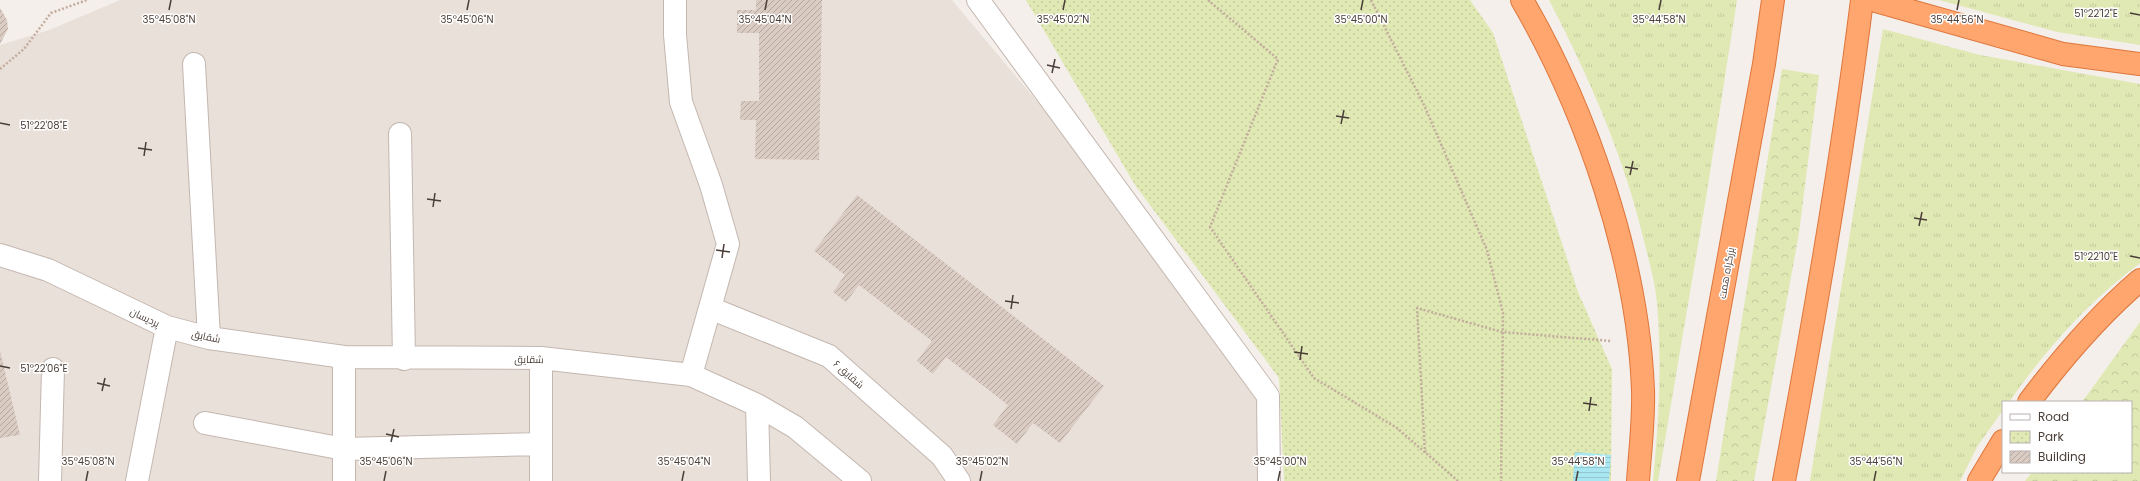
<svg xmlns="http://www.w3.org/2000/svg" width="2140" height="481" viewBox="0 0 2140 481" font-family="Poppins,Cairo,sans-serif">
<defs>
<pattern id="grass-tufts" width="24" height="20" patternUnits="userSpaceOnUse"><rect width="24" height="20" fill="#e0e9b4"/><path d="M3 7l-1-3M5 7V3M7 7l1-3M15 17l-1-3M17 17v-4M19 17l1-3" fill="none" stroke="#c2c99c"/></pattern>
<pattern id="forest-crowns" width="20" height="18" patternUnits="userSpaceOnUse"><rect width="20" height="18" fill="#e0e9b4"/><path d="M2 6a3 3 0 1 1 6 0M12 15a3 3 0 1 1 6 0" fill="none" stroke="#c2c99c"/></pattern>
<pattern id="park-dots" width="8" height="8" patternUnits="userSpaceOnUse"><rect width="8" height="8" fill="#e0e9b4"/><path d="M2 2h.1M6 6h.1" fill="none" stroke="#c2c99c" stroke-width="1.8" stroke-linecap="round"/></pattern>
<pattern id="water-rules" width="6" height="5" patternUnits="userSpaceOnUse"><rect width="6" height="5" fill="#a8e7f1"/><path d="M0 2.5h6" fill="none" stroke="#92c7cf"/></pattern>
<pattern id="building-hatch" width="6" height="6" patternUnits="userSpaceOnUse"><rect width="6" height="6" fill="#dacbc3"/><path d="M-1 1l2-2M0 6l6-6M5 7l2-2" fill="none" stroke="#b3a69f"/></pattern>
</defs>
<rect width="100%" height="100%" fill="#f5efeb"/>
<path fill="#e9e0d9" d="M120 0H952L1270 379 1275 481H0V45L49 30Z"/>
<path fill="url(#grass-tufts)" d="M1549 0H1737L1706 198 1658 481H1653C1659 421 1662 363 1657 303 1655 282 1649 261 1644 241 1624 156 1589 77 1549 0Z
M1939 0H2140V45L2057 32Z
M1883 29 1980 55 2140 84V263C2089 301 2046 349 2009 402H2003V410L1977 447 1960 481H1810Z"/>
<path fill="url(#forest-crowns)" d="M1782 69 1819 75 1799 233 1754 481H1716Z
M2140 322V481H2025L2032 472H2131V402H2082Z"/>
<path fill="url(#park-dots)" d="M1026 0H1470L1493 33 1578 292 1612 369 1611 481H1284L1279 378 1135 185Z"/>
<path fill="url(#water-rules)" d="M1575 452 1611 455 1609 481H1573Z"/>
<path fill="url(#building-hatch)" d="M756 0H822L819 160 755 159 756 120H740L741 101H759V33H737V10H756Z
M0 8 7 20 8 29 0 44Z
M857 195 1104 386 1060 443 1033 423 1017 444 993 425 1008 405 946 357 933 374 917 361 932 341 859 285 846 302 833 292 845 275 814 251Z
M0 351 20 435 0 438Z"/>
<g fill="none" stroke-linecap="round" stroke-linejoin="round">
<g stroke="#c4b7b0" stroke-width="24">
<path id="minor" d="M675 0V35L681 102 711 185 728 244 691 375
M978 0 1268 396 1269 481
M194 64 209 338
M400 134 404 359
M0 255 48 270 167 327 209 338 344 357 541 358 691 375 757 405 795 427 860 481
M710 308 829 356 942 456 959 481
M541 358V481
M757 405 759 481
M205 423 344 449 541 444
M50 481 53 369
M137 481 167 327
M344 481V357"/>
</g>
<g stroke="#de763c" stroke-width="24">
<path id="highway" d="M1522 0C1587 112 1638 260 1643 390 1644 420 1640 451 1638 481
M1872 0 2063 54 2140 64
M2029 402C2062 358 2098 316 2140 280
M1688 481 1764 64 1773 0
M1784 481C1814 322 1842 161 1862 0
M1979 481 2003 441"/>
</g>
<path stroke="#c3ac9e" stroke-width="2.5" stroke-dasharray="2 2" stroke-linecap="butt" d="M1208 0 1278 59 1210 227 1314 378 1397 428 1458 481
M1371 0 1424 105 1487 250 1503 313 1501 481
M0 69 24 49 51 13 87 0
M1425 453 1417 308 1502 332 1611 341"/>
<use href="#minor" stroke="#fff" stroke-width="22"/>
<use href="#highway" stroke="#fea66e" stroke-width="22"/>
</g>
<path fill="none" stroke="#4a3e38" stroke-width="1.5" d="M169 10 171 0M467 10 469 0M765 10 767 0M1063 10 1065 0M1361 10 1363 0M1659 10 1661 0M1957 10 1959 0M2130 13 2140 15M1047 65 1060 68M1052 73 1055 59M1336 116 1349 118M0 123 10 125M1341 124 1344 110M138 148 152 150M144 156 146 142M1625 167 1638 169M1630 175 1633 161M427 199 441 201M433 207 435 193M1914 218 1927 220M1919 226 1922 212M716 250 730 252M2130 256 2140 258M722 258 724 244M1005 301 1019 303M1011 309 1013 295M1294 352 1308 354M1300 360 1302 346M0 366 10 368M97 383 110 386M102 391 105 378M1583 403 1597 405M1589 411 1591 397M386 434 399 437M391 442 394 429M86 481 88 471M384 481 386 471M682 481 684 471M980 481 982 471M1278 481 1280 471M1576 481 1578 471M1874 481 1876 471"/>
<g text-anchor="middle" stroke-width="3" stroke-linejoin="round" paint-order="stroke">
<g font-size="10" fill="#4a3e38" stroke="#fff">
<text transform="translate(1726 273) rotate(-80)" y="4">بزرگراه همت</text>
<text transform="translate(145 317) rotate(26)" y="4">پردیسان</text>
<text transform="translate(206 336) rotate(12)" y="4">شقایق</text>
<text transform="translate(529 359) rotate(1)" y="4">شقایق</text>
<text transform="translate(849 374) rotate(42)" y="4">شقایق ۶</text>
</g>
</g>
<g font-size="10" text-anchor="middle" fill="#4a3e38" stroke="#fff" stroke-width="3" stroke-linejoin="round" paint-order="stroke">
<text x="2096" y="17">51°22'12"E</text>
<text x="169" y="23">35°45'08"N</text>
<text x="467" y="23">35°45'06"N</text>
<text x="765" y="23">35°45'04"N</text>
<text x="1063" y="23">35°45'02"N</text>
<text x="1361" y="23">35°45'00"N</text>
<text x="1659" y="23">35°44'58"N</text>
<text x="1957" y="23">35°44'56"N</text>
<text x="44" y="129">51°22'08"E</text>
<text x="2096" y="260">51°22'10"E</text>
<text x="44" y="372">51°22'06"E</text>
<text x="88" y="465">35°45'08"N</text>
<text x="386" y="465">35°45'06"N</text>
<text x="684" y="465">35°45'04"N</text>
<text x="982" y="465">35°45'02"N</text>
<text x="1280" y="465">35°45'00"N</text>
<text x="1578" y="465">35°44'58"N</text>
<text x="1876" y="465">35°44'56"N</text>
</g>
<rect x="2002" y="401" width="130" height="72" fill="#ffffff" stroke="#b7b2af"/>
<rect x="2010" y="414" width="20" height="6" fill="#ffffff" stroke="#b7b2af"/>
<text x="2038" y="421" font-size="12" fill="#4a3e38">Road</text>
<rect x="2010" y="431" width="20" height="12" fill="url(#park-dots)" stroke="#b7b2af"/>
<text x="2038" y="441" font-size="12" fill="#4a3e38">Park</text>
<rect x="2010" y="451" width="20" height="12" fill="url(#building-hatch)" stroke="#b7b2af"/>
<text x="2038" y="461" font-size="12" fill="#4a3e38">Building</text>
</svg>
